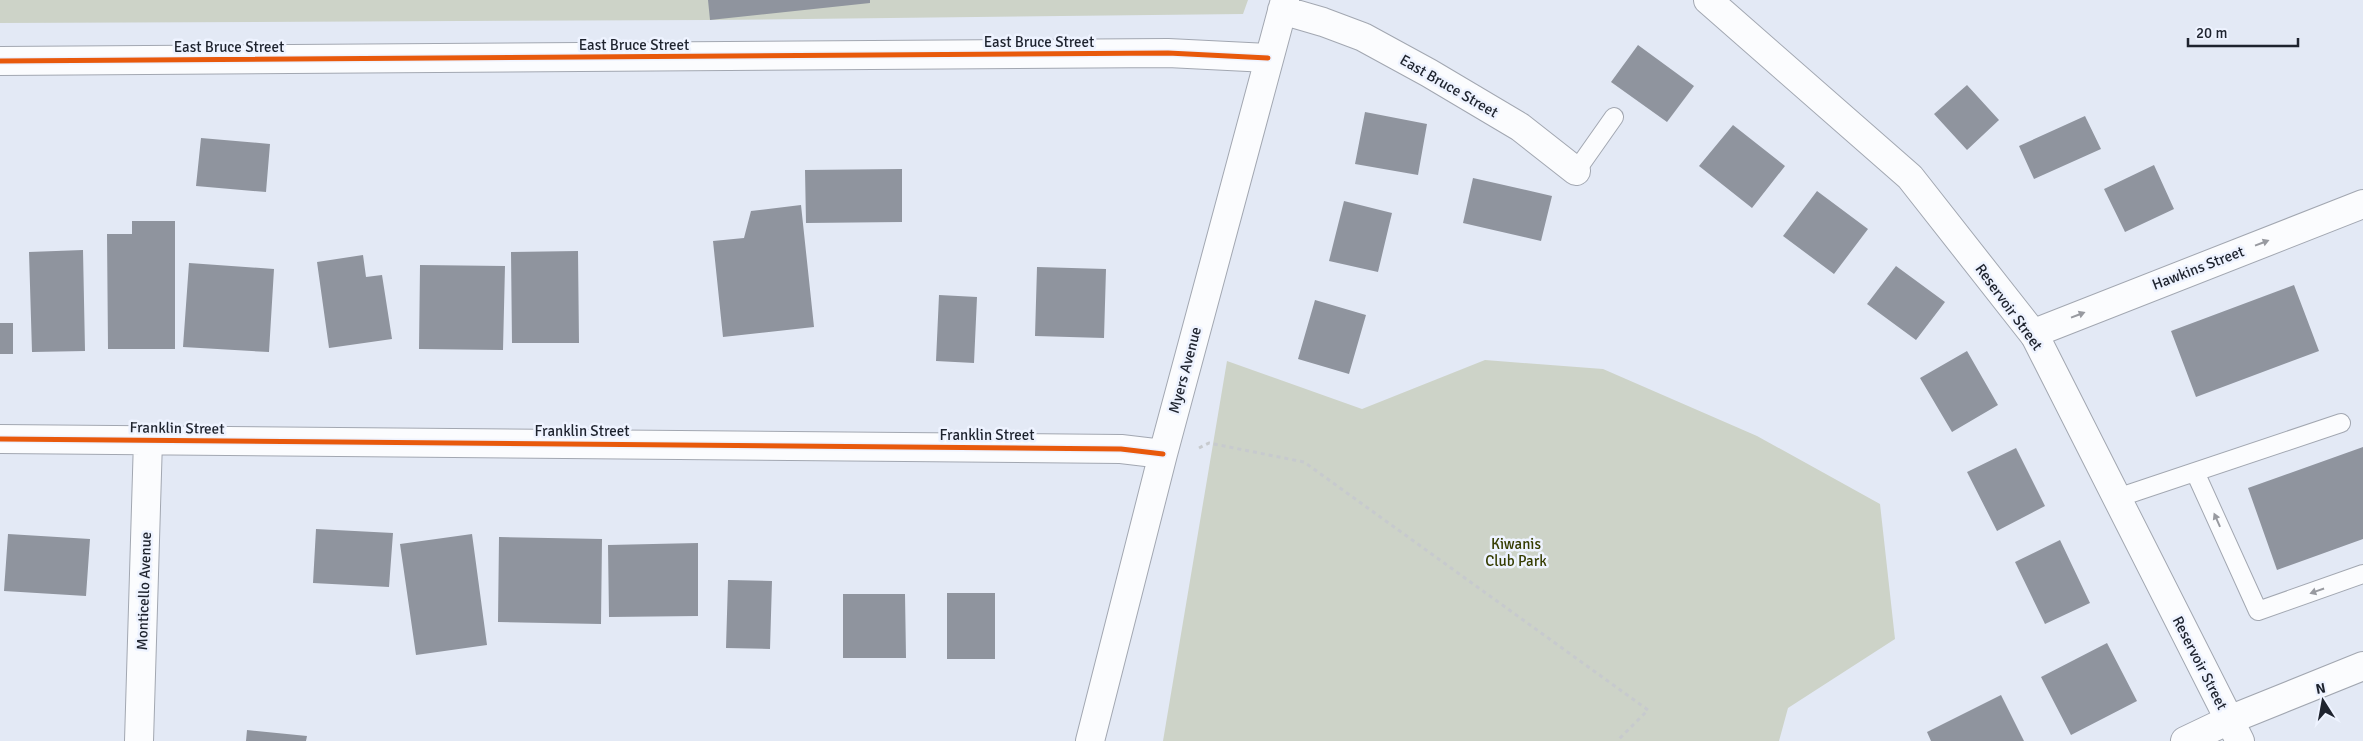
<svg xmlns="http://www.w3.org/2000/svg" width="2363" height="741" viewBox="0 0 2363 741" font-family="Signika,sans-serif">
<rect width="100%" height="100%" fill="#e3e9f5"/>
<path fill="#cdd3c8" d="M0 0H1248L1243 14 710 20 0 23Z
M1485 360 1603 369 1757 436 1880 504 1895 639 1788 708 1779 741H1163L1227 361 1362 409Z"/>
<path fill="#8f949e" d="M708 0H870V3L710 20Z
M1638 45 1694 86 1667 122 1611 82Z
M1967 85 1999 120 1967 150 1934 114Z
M1365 112 1427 124 1418 175 1355 164Z
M2085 116 2101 149 2034 179 2019 146Z
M1733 125 1785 166 1752 208 1699 166Z
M201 138 270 144 266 192 196 186Z
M2154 165 2174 209 2125 232 2104 189Z
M902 169V222L806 223 805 170Z
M1473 178 1552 196 1541 241 1463 223Z
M1817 191 1868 229 1834 274 1783 236Z
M1344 201 1392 213 1378 272 1329 261Z
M801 205 814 327 723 337 713 241 744 238 751 211Z
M132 221H175V349H108L107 234H132Z
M83 250 85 351 32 352 29 252Z
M578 251 579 343H512L511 252Z
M363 255 366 277 382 275 392 339 329 348 317 262Z
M189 263 274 269 269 352 183 347Z
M420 265 505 266 503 350 419 349Z
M1896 266 1945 302 1916 340 1867 304Z
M1037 267 1106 269 1104 338 1035 336Z
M2294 285 2319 351 2196 397 2171 331Z
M939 295 977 297 974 363 936 361Z
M1315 300 1366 315 1349 374 1298 359Z
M0 323H13V354H0Z
M1967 351 1998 405 1952 432 1920 378Z
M2363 447V539L2277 570 2248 488Z
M2016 448 2045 506 1997 531 1967 472Z
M316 529 393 533 389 587 313 583Z
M8 534 90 539 86 596 4 591Z
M472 534 487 645 416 655 400 544Z
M499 537 602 539 601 624 498 622Z
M2060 540 2090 603 2045 624 2015 562Z
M698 543V616L609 617 608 545Z
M728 580 772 581 770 649 726 648Z
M947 593H995V659H947Z
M843 594H905L906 658H843Z
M2107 643 2137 701 2071 735 2041 677Z
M2001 695 2024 741H1931L1927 732Z
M247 730 307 736 306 741H246Z"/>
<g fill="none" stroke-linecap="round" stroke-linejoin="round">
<g stroke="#a2a7b1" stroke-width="20">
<path id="lane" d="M1576 171 1614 117
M2195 472 2258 611 2363 574
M2117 498 2341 423"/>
</g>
<g stroke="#a2a7b1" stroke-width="30">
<path id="street" d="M1282 10 1323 22 1363 37 1429 73 1520 127 1576 171
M0 61 1168 53 1268 58
M2035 336 2042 330 2363 204
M0 439 1121 449 1163 454
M139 741 148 440
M1090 741 1163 454 1285 0
M2185 741 2229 720 2363 666"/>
</g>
<g stroke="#a2a7b1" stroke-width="30">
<path id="secondary" d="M1708 0 1910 177 2035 336 2240 741"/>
</g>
<path stroke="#c7cace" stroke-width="3" stroke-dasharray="4 4" stroke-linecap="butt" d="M1199 448 1209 443 1304 462 1648 710 1617 741"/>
<use href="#lane" stroke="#fbfcfe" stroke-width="18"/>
<use href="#street" stroke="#fbfcfe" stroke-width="28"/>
<use href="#secondary" stroke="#fbfcfe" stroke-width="28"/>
<g stroke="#eef3ff" stroke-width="8">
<path id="cycleway" d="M0 61 1168 53 1268 58
M0 439 1121 449 1163 454"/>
</g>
<use href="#cycleway" stroke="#e8590c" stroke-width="5"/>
</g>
<defs><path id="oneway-solid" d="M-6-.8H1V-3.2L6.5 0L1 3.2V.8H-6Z" transform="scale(1.25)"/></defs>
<g fill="#989aa0">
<use href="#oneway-solid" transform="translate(2262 243) rotate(-21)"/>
<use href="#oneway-solid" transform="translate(2078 315) rotate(-21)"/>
<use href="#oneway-solid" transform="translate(2217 520) rotate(-114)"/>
<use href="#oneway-solid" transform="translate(2317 591) rotate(161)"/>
</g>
<g text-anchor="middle" stroke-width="5" stroke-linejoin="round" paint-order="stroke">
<g font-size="15" fill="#1e232e" stroke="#eef3ff">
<text x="1039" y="47">East Bruce Street</text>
<text x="634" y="50">East Bruce Street</text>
<text x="229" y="52">East Bruce Street</text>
<text transform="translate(1449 86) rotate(30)" y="5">East Bruce Street</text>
<text transform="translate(2198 268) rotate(-21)" y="5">Hawkins Street</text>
<text transform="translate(2009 307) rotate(54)" y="5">Reservoir Street</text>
<text transform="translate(1185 370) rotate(-75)" y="5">Myers Avenue</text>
<text transform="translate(177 428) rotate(1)" y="5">Franklin Street</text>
<text x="582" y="436">Franklin Street</text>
<text x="987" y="440">Franklin Street</text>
<text transform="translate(144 591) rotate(-88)" y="5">Monticello Avenue</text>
<text transform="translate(2200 663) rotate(63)" y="5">Reservoir Street</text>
</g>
<g font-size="15" fill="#353c00" stroke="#eef3ff">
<text x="1516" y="549">Kiwanis<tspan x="1516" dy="17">Club Park</tspan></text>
</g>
</g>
<g transform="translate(2323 701) rotate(349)" stroke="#eef3ff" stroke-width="4" paint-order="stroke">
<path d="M0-4L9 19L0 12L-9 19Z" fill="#1e232e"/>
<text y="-8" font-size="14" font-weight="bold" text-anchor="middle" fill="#1e232e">N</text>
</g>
<path d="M2188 38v8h110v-8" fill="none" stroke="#1e232e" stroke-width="2.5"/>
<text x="2196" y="38" font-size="15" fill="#1e232e" stroke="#eef3ff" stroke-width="4" paint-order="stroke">20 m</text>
</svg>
